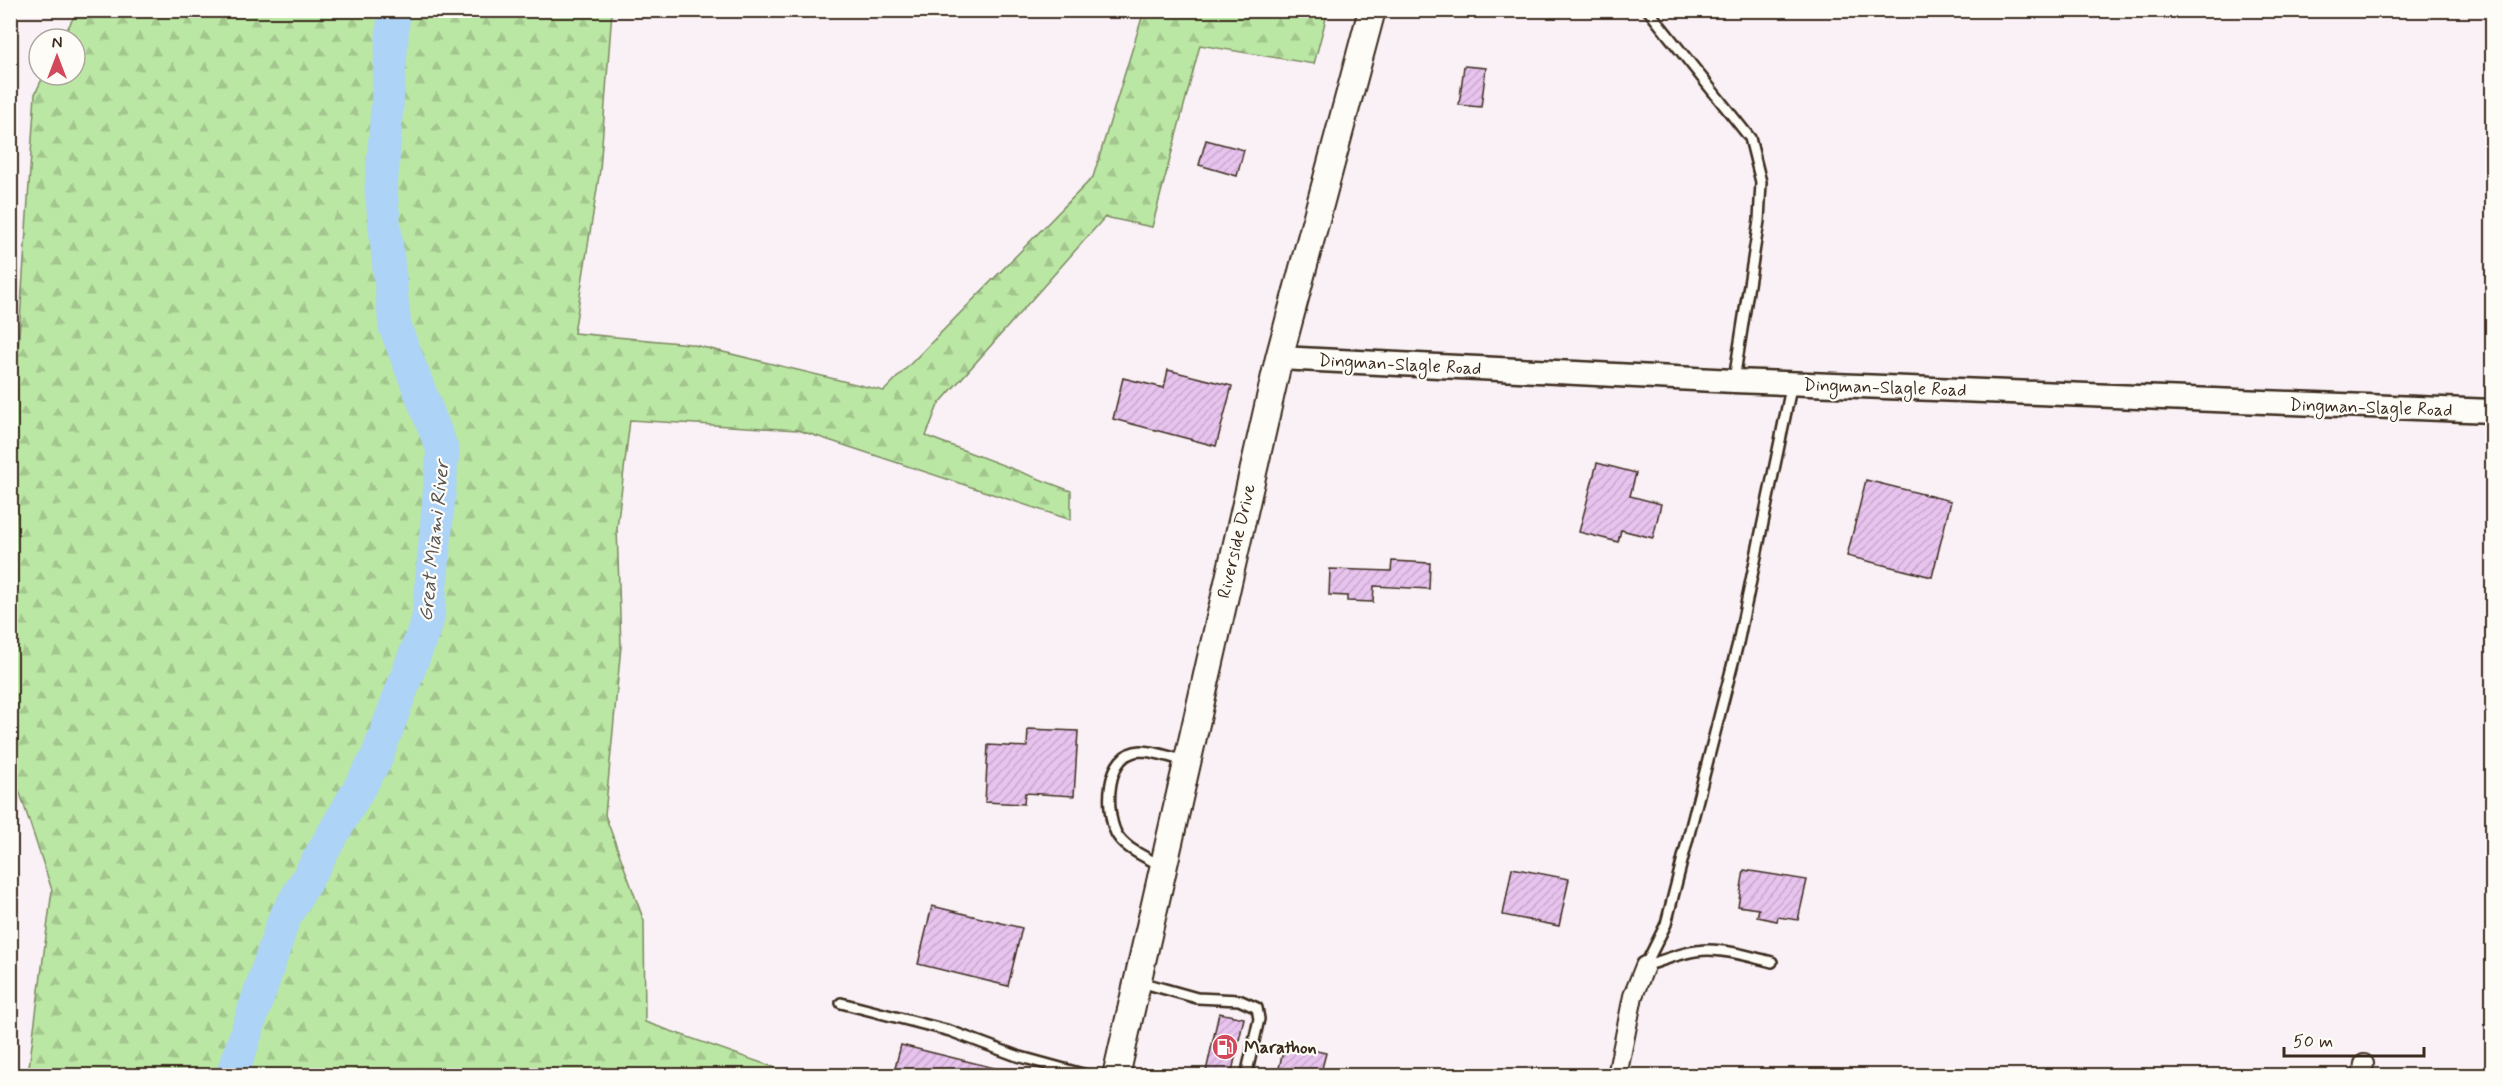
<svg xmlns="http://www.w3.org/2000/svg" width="2503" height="1086" viewBox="0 0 2503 1086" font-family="Mynerve,sans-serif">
<defs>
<pattern id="forest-firs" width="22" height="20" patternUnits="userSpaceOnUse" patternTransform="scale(1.5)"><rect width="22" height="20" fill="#bbe7a4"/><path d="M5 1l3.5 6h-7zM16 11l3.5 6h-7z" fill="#a2c68d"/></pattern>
<pattern id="building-hatch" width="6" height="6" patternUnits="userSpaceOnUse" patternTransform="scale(1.5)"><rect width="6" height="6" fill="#e7c3ee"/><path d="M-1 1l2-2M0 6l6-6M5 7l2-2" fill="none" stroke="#c7a8cc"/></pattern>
</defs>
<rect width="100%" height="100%" fill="#f9f1f5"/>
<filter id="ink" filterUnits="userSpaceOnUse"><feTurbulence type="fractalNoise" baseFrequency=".0167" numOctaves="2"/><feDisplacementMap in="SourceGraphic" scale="12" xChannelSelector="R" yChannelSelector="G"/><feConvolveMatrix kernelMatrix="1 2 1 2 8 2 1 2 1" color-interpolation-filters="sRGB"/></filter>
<g filter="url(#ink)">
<path fill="url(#forest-firs)" stroke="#7b8861" stroke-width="1.5" d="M77 11H612L600 170 574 333 690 344 884 391 1093 177 1144 11H1328L1314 64 1200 45 1152 227 1105 217 938 405 926 436 1071 491V520L798 430 630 420 617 528 621 646 605 815 644 921 645 1022 796 1075 648 1076 600 1067 599 1076 28 1075 52 890 11 766V640L16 505 10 504V381H16L35 94 44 75H75V39H62Z"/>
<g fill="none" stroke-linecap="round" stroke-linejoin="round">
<path stroke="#add3f6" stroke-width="33" d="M232 1076 284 919 376 759 428 619 443 451 395 327 381 190 394 10"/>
</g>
<path fill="url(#building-hatch)" stroke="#3b2a1e" stroke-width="1.5" d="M1464 66 1486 68 1481 107 1459 105Z
M1206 140 1244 150 1237 176 1199 165Z
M1168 370 1232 386 1216 446 1113 419 1123 378 1164 388Z
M1597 463 1636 473 1630 496 1661 504 1653 538 1621 530 1618 542 1579 532Z
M1866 480 1951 501 1932 577 1847 556Z
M1392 561 1430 563 1429 589 1374 586 1373 602 1347 601V596L1329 595 1330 569 1391 571Z
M1028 729 1078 731 1074 796 1025 793 1024 804 985 802 988 745 1027 747Z
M1512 868 1569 879 1559 926 1503 915Z
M1744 870 1807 880 1798 920 1778 917 1777 921 1757 917 1759 909 1738 906Z
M932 906 1022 928 1008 986 918 964Z
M1219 1013 1244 1018 1231 1076H1205Z
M1285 1044 1326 1053 1320 1076H1277Z
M901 1045 1003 1070 1002 1076H893Z"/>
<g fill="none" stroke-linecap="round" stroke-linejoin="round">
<g stroke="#3b2a1e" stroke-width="14">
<path id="service" d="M1648 10 1750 138 1761 182 1759 221 1734 380
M1161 866C1147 857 1124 849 1116 833 1105 810 1105 752 1141 751 1155 751 1172 758 1186 761
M1645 966 1666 924 1738 643 1792 383
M1645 966C1665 960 1687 950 1708 950 1730 950 1751 957 1772 962
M1140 982 1197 998 1239 1000 1257 1008 1259 1019 1246 1076
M841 1003 950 1031 1017 1056 1090 1076"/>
</g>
<g stroke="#3b2a1e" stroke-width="22">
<path id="minor" d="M1617 1076 1633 996 1645 966
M2362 1076 2364 1064"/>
</g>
<g stroke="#3b2a1e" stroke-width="27">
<path id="tertiary" d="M1279 358 1734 381 2492 411"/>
</g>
<g stroke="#3b2a1e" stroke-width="30">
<path id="secondary" d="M1116 1076 1279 358 1372 10"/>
</g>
<use href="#service" stroke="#fdfcf7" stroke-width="9"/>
<use href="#minor" stroke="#fdfcf7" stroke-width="18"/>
<use href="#tertiary" stroke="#fdfcf7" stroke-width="22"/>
<use href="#secondary" stroke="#fdfcf7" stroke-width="26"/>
</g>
</g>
<defs>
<g id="fuel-disc" transform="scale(1.35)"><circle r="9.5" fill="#d1495b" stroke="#fdfcf7"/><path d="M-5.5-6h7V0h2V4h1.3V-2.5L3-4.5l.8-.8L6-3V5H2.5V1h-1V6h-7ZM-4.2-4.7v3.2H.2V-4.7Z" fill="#fff"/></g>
</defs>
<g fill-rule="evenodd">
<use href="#fuel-disc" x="1225" y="1047"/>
</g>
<g text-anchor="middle" stroke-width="4.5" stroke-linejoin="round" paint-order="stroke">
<g font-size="18" fill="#3b2a1e" stroke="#fdfcf7">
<text transform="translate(1400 364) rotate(3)" y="6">Dingman-Slagle Road</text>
<text transform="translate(1885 387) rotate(2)" y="6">Dingman-Slagle Road</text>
<text transform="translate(2371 407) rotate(2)" y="6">Dingman-Slagle Road</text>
<text transform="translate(1236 541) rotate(-77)" y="6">Riverside Drive</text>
</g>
<g font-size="18" font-weight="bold" fill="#3b2a1e" stroke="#fdfcf7" text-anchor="start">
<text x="1244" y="1053">Marathon</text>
</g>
<g font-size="20" font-style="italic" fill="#585454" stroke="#fdfcf7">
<text transform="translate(433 541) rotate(-84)" y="7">Great Miami River</text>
</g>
</g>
<rect width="2503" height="1086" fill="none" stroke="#fdfcf7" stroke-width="36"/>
<rect x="18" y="18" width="2467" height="1050" fill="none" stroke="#3b2a1e" stroke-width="2" filter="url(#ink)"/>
<g transform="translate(57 57)"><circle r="28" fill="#fdfcf7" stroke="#afa8a0" stroke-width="1.5"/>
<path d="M0-4.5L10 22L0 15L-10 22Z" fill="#d1495b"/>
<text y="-9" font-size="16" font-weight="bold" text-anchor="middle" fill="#3b2a1e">N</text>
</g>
<path d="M2284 1047v9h140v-9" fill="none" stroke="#3b2a1e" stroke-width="3"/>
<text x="2293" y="1047" font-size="18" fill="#3b2a1e" stroke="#fdfcf7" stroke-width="4.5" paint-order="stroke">50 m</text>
</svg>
